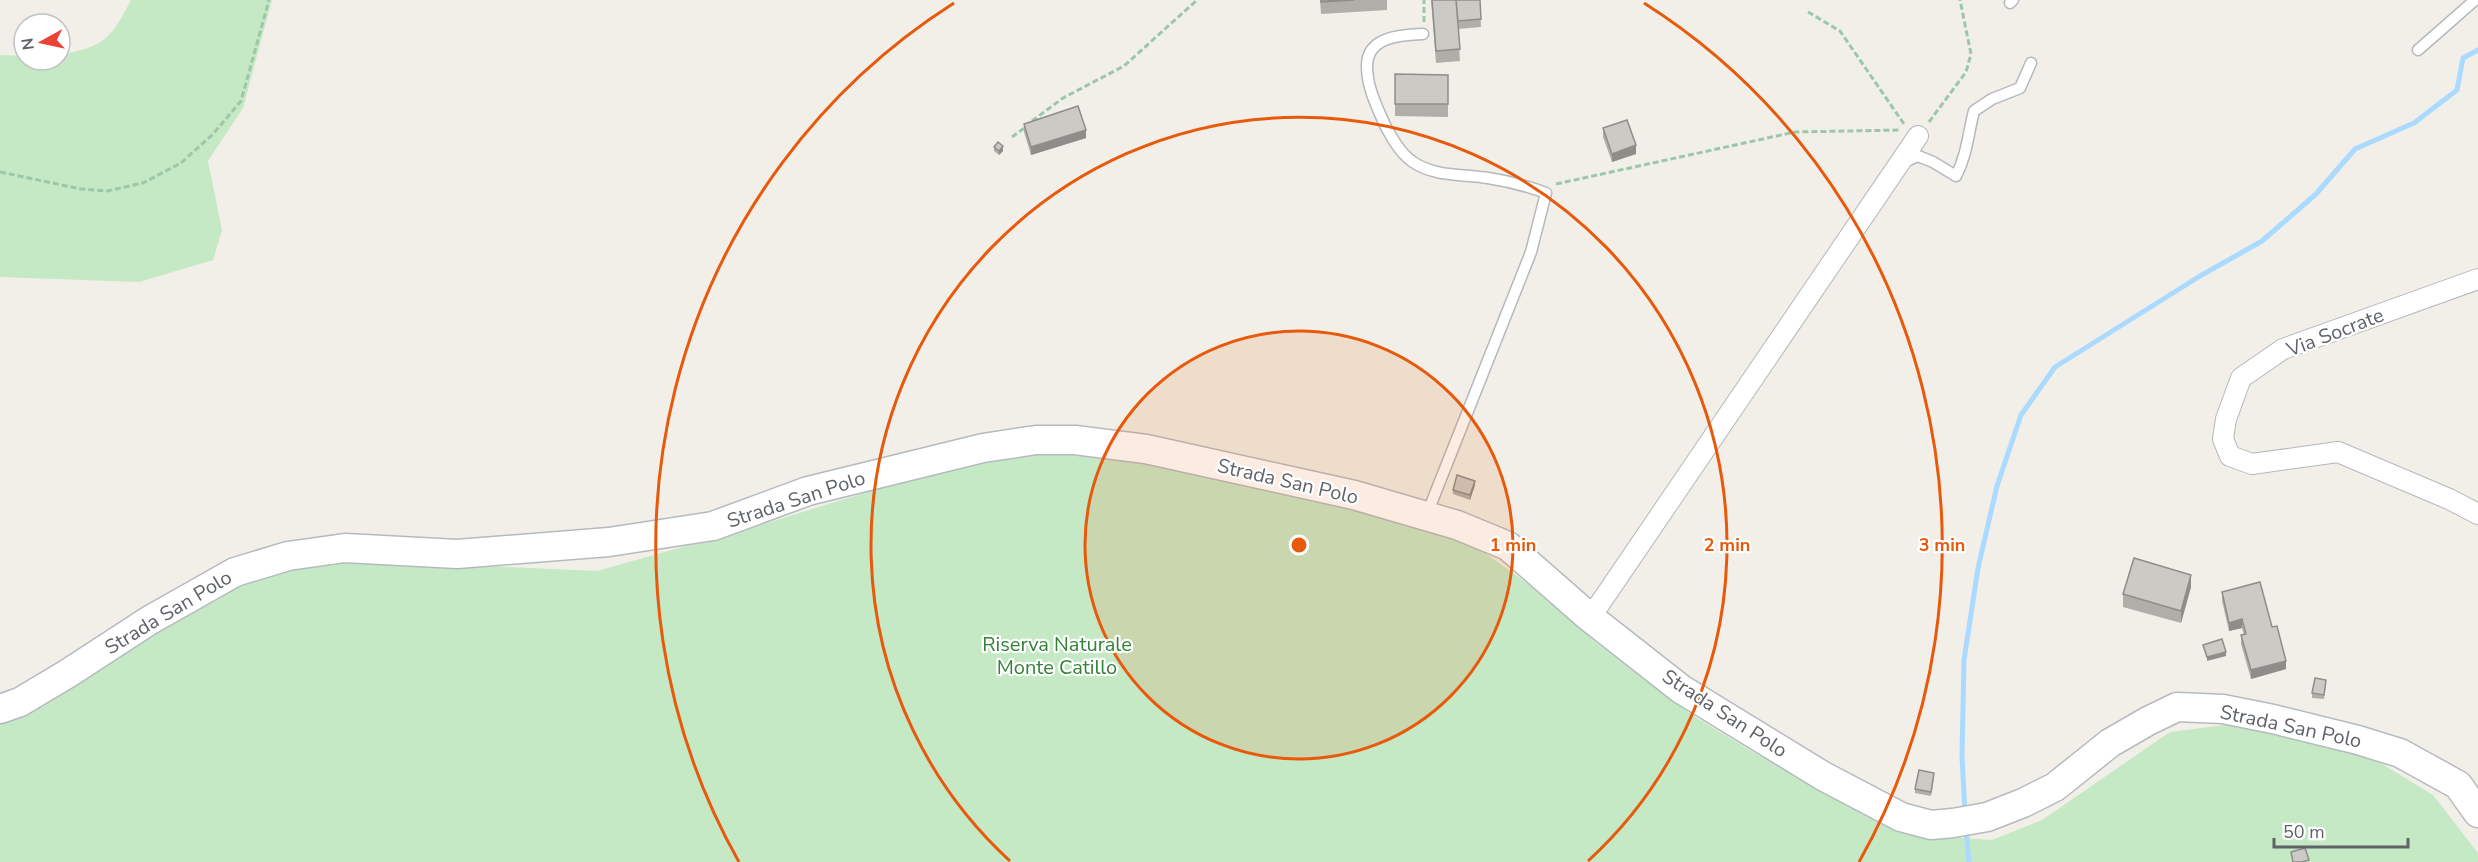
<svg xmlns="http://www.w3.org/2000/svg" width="2478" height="862" viewBox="0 0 2478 862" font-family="'Nunito Sans',sans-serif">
<rect width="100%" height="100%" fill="#f1efe8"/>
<path fill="#c5e8c5" d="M131 0H272L243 108 208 161 222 230 213 260 139 282 0 277V55L24 56V60H60V55C105 46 110 40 131 0Z
M1067 449 1146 459 1408 524 1471 543 1531 586 1594 641 1695 717 1753 752 1810 782 1946 837 1992 840 2042 820 2170 732 2241 723 2364 753 2433 795 2478 853V862H0V717L46 698 172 624 256 572 342 555 466 565 597 571 754 527 991 454Z"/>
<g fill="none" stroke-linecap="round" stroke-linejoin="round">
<path stroke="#aadaff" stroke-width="5" d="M1965 813 1962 756 1964 660 1978 568 1997 486 2021 415 2055 367 2200 276 2262 241 2316 194 2355 149 2414 123 2457 90 2463 58 2478 50
M1966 828 1969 862"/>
<g stroke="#b5b8bc" stroke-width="13">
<path id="lane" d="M2010 3 2013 0
M1423 34C1402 35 1367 36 1367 66 1367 83 1373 98 1380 114 1386 129 1399 153 1413 162 1435 177 1463 174 1488 178 1508 181 1527 186 1546 193L1531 252 1427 514
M2418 50 2475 0
M1904 162 1918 156 1933 162 1956 176C1967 155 1968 134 1974 111L1992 99 2020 88 2031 63"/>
</g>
<g stroke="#b5b8bc" stroke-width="22">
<path id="street" d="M2478 279 2283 349 2241 378 2226 419 2223 439 2230 456 2252 464 2338 452 2449 499 2478 514
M1588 616 1599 605 1918 136"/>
</g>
<g stroke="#b6babf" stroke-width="31">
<path id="secondary" d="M0 709 20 702 67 674 150 620 235 572 288 556 345 548 457 554 609 542 713 526 808 491 983 448 1036 440H1075L1146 449 1354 495 1457 525 1508 546 1588 616 1681 689 1823 776 1901 817 1931 825 1953 823 1987 817 2023 803 2055 787 2110 743 2148 721 2177 707 2223 709 2273 719 2358 740 2400 753 2458 785 2478 813"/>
</g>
<path stroke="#9cc7a9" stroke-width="3" stroke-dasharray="6 3" stroke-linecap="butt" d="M1808 12 1840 31 1904 124
M1424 22V0
M1032 121 1063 98 1124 66 1197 0
M1929 122 1966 72 1971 54 1960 0
M1012 137 1027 126
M0 172 81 189 107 191 143 183 181 163 213 134 241 101 269 0
M1556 184 1795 132 1901 130"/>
<use href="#lane" stroke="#fff" stroke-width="10"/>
<use href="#street" stroke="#fff" stroke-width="20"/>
<use href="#secondary" stroke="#fff" stroke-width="28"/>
</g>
<path fill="#afaea9" d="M1320 0H1387V10L1321 14Z
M1431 0H1480L1481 27 1458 29 1460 61 1436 63Z
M1395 74 1448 75V117L1395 116Z
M1024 124 1086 138 1031 155 1024 132Z
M1603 128 1636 154 1612 162 1603 137Z
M994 147 1003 151 999 155 994 151Z
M1475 485 1470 500 1453 494V490Z
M2191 587 2181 623 2123 607V594Z
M2222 592 2272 627 2286 669 2251 679 2241 644V635H2244L2242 628 2229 631 2222 601Z
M2326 684 2324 699 2312 698V693Z
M1934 778 1931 796 1915 793V789Z"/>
<path fill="#8f8d8a" d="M1086 130V138L1031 155V147Z
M1636 145V154L1612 162V154Z
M1003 146V151L999 155V151Z
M1475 481V485L1470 500V495Z
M2191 575V587L2181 623V611Z
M2242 619V628L2229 631V623Z
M2226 652V656L2207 661V657Z
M2286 661V669L2251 679V670Z"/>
<path fill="#cccac5" stroke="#8f8d8a" stroke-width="1.5" d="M1321 0H1354L1321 2Z
M1432 0H1456L1460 49 1436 51Z
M1456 0H1480L1481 19 1458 21Z
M1395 74 1448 75V104H1395Z
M1078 106 1086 130 1031 147 1024 124Z
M1627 120 1636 145 1612 154 1603 128Z
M998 142 1003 146 999 151 994 147Z
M1457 475 1475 481 1470 495 1453 490Z
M2134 558 2191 575 2181 611 2123 594Z
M2260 582 2272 627 2277 626 2286 661 2251 670 2241 635 2246 634 2242 619 2229 623 2222 592Z
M2222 639 2226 652 2207 657 2203 645Z
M2315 678 2326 680 2324 695 2312 693Z
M1919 770 1934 773 1931 792 1915 789Z
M2305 848 2309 860 2302 862H2293L2291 852Z"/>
<circle cx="1299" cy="545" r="214" fill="#e8590c" fill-opacity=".12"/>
<g fill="none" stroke="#e8590c" stroke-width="3">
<circle cx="1299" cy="545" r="214"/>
<path d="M1010 861A428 428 0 1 1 1588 861"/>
<path d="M739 862A643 643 0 0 1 954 3M1644 3A643 643 0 0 1 1859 862"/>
</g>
<g text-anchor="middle" stroke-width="4.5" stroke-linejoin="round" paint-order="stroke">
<g font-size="20" fill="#5f6368" stroke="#fff">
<text transform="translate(2335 332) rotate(-21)" y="7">Via Socrate</text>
<text transform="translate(1288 481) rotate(13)" y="7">Strada San Polo</text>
<text transform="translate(796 499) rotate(-18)" y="7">Strada San Polo</text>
<text transform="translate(168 612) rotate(-31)" y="7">Strada San Polo</text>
<text transform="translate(1725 713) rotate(33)" y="7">Strada San Polo</text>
<text transform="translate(2291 726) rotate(12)" y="7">Strada San Polo</text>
</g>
<g font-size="20" fill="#348238" stroke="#fff">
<text x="1057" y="651">Riserva Naturale<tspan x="1057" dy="23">Monte Catillo</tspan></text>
</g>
</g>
<circle cx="1299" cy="545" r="9" fill="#e8590c" stroke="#fff" stroke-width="3"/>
<g font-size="18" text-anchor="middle" font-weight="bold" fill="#e8590c" stroke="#fff" stroke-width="4.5" stroke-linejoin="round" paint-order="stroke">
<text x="1513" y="551">1 min</text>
<text x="1727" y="551">2 min</text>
<text x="1942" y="551">3 min</text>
</g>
<g transform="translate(42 42) rotate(262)"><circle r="28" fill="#ffffff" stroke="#bfc1c3" stroke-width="1.5"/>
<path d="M0-4.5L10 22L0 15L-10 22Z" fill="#ea4335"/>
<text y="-9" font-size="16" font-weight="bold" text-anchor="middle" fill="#5f6368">N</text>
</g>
<path d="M2274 838v9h134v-9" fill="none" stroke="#5f6368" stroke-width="3"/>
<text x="2283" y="838" font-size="18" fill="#5f6368" stroke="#ffffff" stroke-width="4.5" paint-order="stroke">50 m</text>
</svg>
